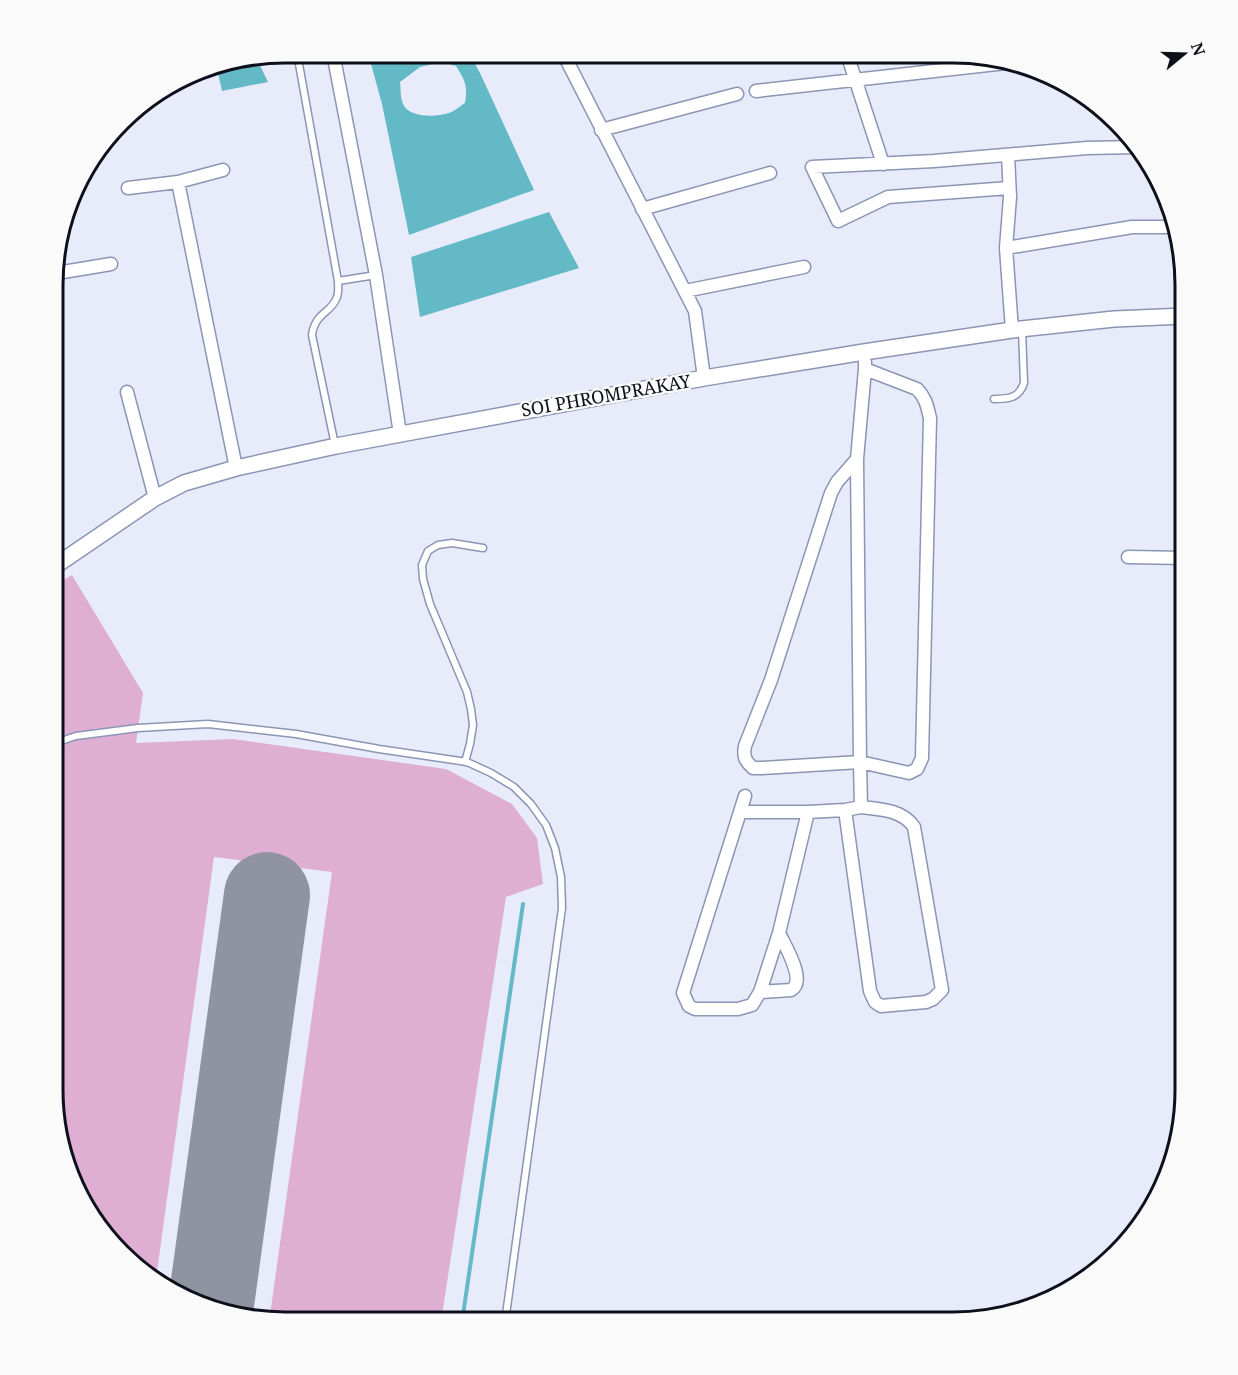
<svg xmlns="http://www.w3.org/2000/svg" width="1238" height="1375" viewBox="0 0 1238 1375" font-family="'Noto Serif',serif">
<rect width="100%" height="100%" fill="#e8ecfa"/>
<path fill="#dfaed3" d="M72 575 143 693 136 743 233 739 446 769 512 804 537 838 543 884 506 897 441 1322H269L332 872 214 857 156 1279 92 1219 65 1164 53 1104 55 585Z"/>
<path fill="#64b9c6" fill-rule="evenodd" d="M368 53H469L480 73 534 190 409 235 382 104ZM441 62 456 66C465 80 468 86 465 103 460 106 455 111 449 113 436 117 412 118 404 106 400 99 401 90 400 82L420 67Z
M256 57 268 82 222 91 216 64Z
M549 212 579 268 420 317 411 257Z"/>
<g fill="none" stroke-linecap="round" stroke-linejoin="round">
<path stroke="#64b9c6" stroke-width="4" d="M462 1322 523 904"/>
<path stroke="#9094a0" stroke-width="86" d="M211 1304 267 895"/>
<g stroke="#8b95b4" stroke-width="9">
<path id="service" d="M297 53 338 281C338 287 339 292 337 297 332 313 315 312 312 335L335 445
M338 281 376 275
M994 399C1009 399 1019 398 1024 383L1022 330
M55 743 76 736 138 728 208 724 296 734 379 749 467 762 491 773 514 787 531 804 546 825 555 848 561 877 562 908 505 1322
M465 762 470 744 473 725 471 709 467 692 430 604 423 579 422 565 428 551 438 545 452 543 483 548"/>
</g>
<g stroke="#8b95b4" stroke-width="15">
<path id="minor" d="M333 53 376 275 400 434
M563 53 695 311 704 378
M847 54 883 164
M756 91 1006 63
M601 130 737 94
M1008 155 1010 197 1006 248 1012 330
M178 182 236 468
M128 188 178 182 223 170
M1009 188 888 197 838 221 812 167 934 161 1087 148 1137 147
M642 209 770 173
M1006 248 1132 227H1176
M57 273 111 264
M685 291 804 267
M127 392 155 498
M857 459 837 482 831 493 771 680 745 746C743 756 745 761 753 768H762L860 762 857 459 865 369V362
M1128 557 1185 558
M745 796 683 993 689 1006 695 1009H738L752 1005 760 992 779 933 808 812 845 810
M861 807 845 810 870 991 875 1002 881 1006 926 1002 933 999 942 990 914 827C903 810 880 809 861 807L860 762 909 773 917 769 922 758 930 418C927 406 926 398 917 389L865 369
M740 812H808
M760 992 791 990C807 981 785 946 779 933"/>
</g>
<g stroke="#8b95b4" stroke-width="18">
<path id="tertiary" d="M55 566 155 498 184 483 236 468 336 446 704 378 864 352 1012 330 1114 319 1185 316"/>
</g>
<use href="#service" stroke="#fff" stroke-width="6"/>
<use href="#minor" stroke="#fff" stroke-width="12"/>
<use href="#tertiary" stroke="#fff" stroke-width="15"/>
</g>
<g text-anchor="middle" stroke-width="5" stroke-linejoin="round" paint-order="stroke">
<g font-size="18" fill="#0d101b" stroke="#fafafa">
<text transform="translate(606 396) rotate(-10)" y="6">SOI PHROMPRAKAY</text>
</g>
</g>
<path d="M0 0H1238V1375H0ZM285 63H953A222 222 0 0 1 1175 285V1090A222 222 0 0 1 953 1312H285A222 222 0 0 1 63 1090V285A222 222 0 0 1 285 63Z" fill="#fafafa" fill-rule="evenodd"/>
<path fill="none" stroke="#0d101b" stroke-width="3" d="M285 63H953A222 222 0 0 1 1175 285V1090A222 222 0 0 1 953 1312H285A222 222 0 0 1 63 1090V285A222 222 0 0 1 285 63Z"/>
<g transform="translate(1184 54) rotate(71)" stroke="#fafafa" stroke-width="4.5" paint-order="stroke">
<path d="M0-4.5L10 22L0 15L-10 22Z" fill="#0d101b"/>
<text y="-9" font-size="16" font-weight="bold" text-anchor="middle" fill="#0d101b">N</text>
</g>
</svg>
